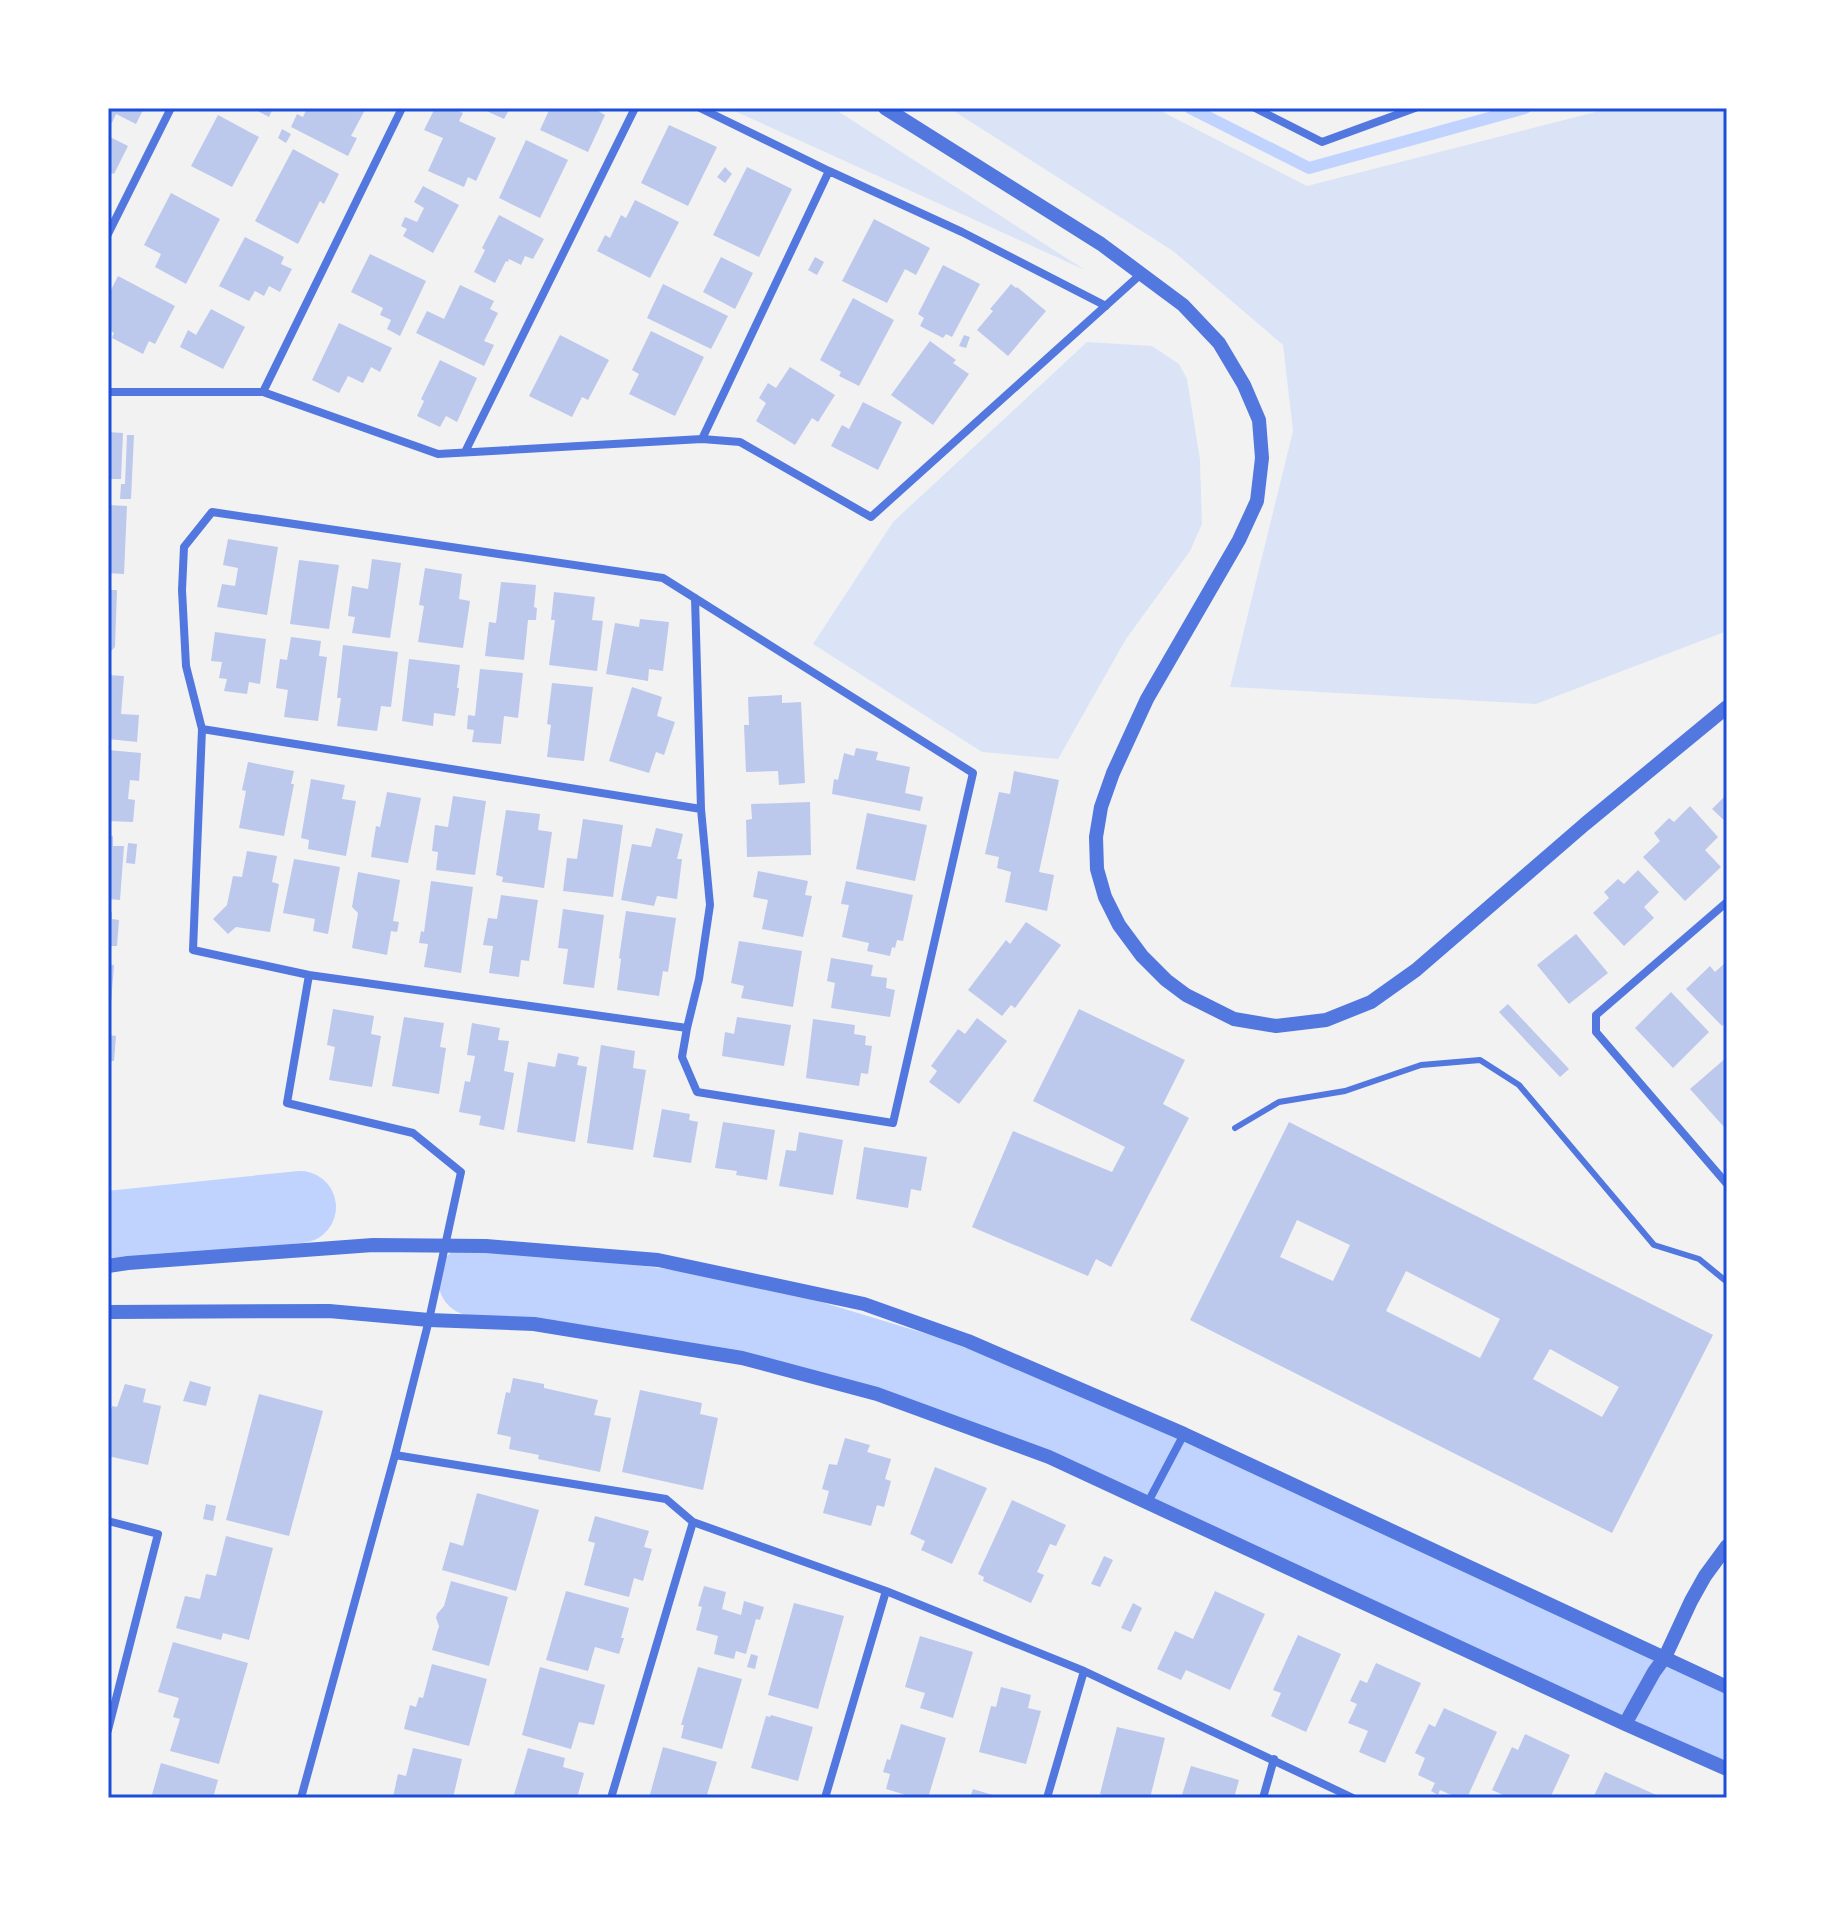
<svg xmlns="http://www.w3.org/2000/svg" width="1835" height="1906" viewBox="0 0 1835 1906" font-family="'Asap Condensed',sans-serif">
<rect width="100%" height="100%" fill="#f2f2f2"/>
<path fill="#dbe4f7" d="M728 108H833L1085 270Z
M949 108H1155L1307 186 1611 108H1727V631L1536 704 1230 687 1293 431 1283 345 1173 251Z
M1087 342 1152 346 1179 364 1187 379 1200 460 1202 524 1190 551 1126 639 1058 759 982 752 813 644 893 522Z"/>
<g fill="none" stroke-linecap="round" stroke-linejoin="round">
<path stroke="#bfd3fe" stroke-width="12" d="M1190 108 1309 168 1525 108"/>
<path stroke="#bfd3fe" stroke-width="72" d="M108 1227 300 1207
M474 1280 740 1315 971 1385 1092 1433 1727 1730"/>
</g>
<path fill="#bdc9ec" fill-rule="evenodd" d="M108 108H144L136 124 116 114 112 123 108 121Z
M252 108H273L269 117Z
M307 108H366L351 136 357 138 348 156 291 127 297 114 303 117Z
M435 108H452L463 113 459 121 496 138 476 181 468 177 464 187 428 171 443 138 424 130Z
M480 108H510L504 119Z
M550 108H599L598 111 605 115 588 152 540 130Z
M218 115 259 137 232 187 191 166Z
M669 125 717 147 688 206 641 183Z
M282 129 291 134 286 143 278 138Z
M108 136 128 146 114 174 108 171Z
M526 140 568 160 540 218 499 198Z
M293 149 339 174 324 204 320 201 298 244 255 221Z
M725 167 732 174 725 183 717 177Z
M747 167 792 189 759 257 713 235Z
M423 186 459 205 433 253 403 236 407 229 401 226 405 217 417 222 424 208 414 202Z
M171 193 220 219 186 284 155 267 161 254 144 245Z
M635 200 679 222 650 278 597 251 605 235 610 238 621 215 626 218Z
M499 215 544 239 533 259 525 256 521 265 509 259 508 262 506 261 495 283 474 272 485 250 482 248Z
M874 219 930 248 916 275 905 269 887 303 842 281Z
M245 237 284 257 281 264 292 269 280 292 269 286 264 296 255 291 249 301 219 286Z
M370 254 426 281 400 336 387 329 391 320 380 315 383 308 351 292Z
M721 257 753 273 735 309 703 292Z
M815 257 824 262 817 275 808 270Z
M943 265 980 284 952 337 946 334 943 338 920 326 924 318 918 314Z
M118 276 175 306 155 344 149 341 143 354 112 338 114 333 108 329V311L110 307 108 306V296Z
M663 284 728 316 711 349 647 318Z
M1011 284 1016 288 1017 287 1046 311 1008 356 977 330 993 311 990 309Z
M460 285 494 301 490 309 498 313 484 341 494 345 484 366 416 333 427 311 444 319Z
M853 298 894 320 859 386 839 376 841 372 820 360Z
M211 309 245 327 223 369 180 347 188 330 196 335Z
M339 323 392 348 380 372 371 367 363 383 348 376 339 393 312 380Z
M651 331 704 357 675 416 629 394 639 374 632 370Z
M560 335 609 360 588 400 582 397 572 417 529 396Z
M964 335 970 337 966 348 959 346Z
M930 341 956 360 953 363 969 374 933 425 891 395Z
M440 360 477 378 457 422 446 416 440 427 417 416 424 401 421 399Z
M790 367 835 395 818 422 812 418 795 445 756 421 766 403 759 398 768 383 776 388Z
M863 402 902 422 878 470 831 446 842 425 849 429Z
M108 432 123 433 121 479H108Z
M127 435H134L131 499H120L121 484H125Z
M108 505 127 506 124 574 108 573Z
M228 539 278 547 267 615 217 607 222 584 235 586 238 568 223 565Z
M372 559 401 563 390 638 352 633 355 617 348 616 352 586 368 589Z
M299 560 339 565 329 629 290 624Z
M425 568 462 574 459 599 470 601 463 648 418 642 424 606 419 605Z
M501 582 536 585 534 607 537 608 536 620H528L524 660 485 656 489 622 496 623Z
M108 590H117L115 647 110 652H108Z
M554 592 595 597 592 620 603 621 597 671 549 665 555 620H551Z
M640 619 669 622 663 671 649 669 648 681 606 674 615 623 639 627Z
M215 632 266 639 260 684 249 682 247 694 224 691 227 679 219 678 222 662 211 661Z
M291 637 321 641 319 656 327 657 318 721 284 717 288 690 276 688 280 659 287 660Z
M343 645 398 652 391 707 381 706 377 731 337 726 341 698H337Z
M409 659 460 665 457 688H459L455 716 434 713 433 726 402 721Z
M480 669 523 673 518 718 504 716 501 744 472 742 474 730 467 729 468 715 475 716Z
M108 675 124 676 121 714 139 715 137 742 108 739Z
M552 683 593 687 584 761 547 757 551 725 547 724Z
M632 687 662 697 657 716 675 722 664 755 656 752 649 773 609 761Z
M782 695V703L801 702 805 783 779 785 778 771 746 772 744 725H749L748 697Z
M856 748 878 752 876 760 910 767 905 793 923 797 920 811 832 794 834 779 838 780 844 753 854 756Z
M108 750 141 753 139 781 130 780 128 799 135 800 133 822 108 821Z
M248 762 294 771 291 784H294L284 836 239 828 246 791 242 790Z
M1014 771 1059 780 1039 872 1054 875 1047 911 1005 902 1011 872 997 868 999 857 985 854 999 792 1010 794Z
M311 779 345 785 342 799 356 801 346 856 308 849 309 840 301 838Z
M387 792 421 798 408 863 371 857 376 826 380 827Z
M1727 794V823L1712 809Z
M453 796 486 801 475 875 436 870 438 852 432 851 435 825 448 827Z
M810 802 811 855 747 857 746 820 752 819 751 804Z
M1690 806 1718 837 1705 850 1721 867 1685 901 1643 857 1660 841 1654 833 1669 818 1674 822Z
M506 810 540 814 538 830 552 832 544 888 502 882 503 877 496 875Z
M867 813 927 825 915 881 856 869Z
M583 819 623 825 613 897 563 891 567 858 577 859Z
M656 828 683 834 677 859H682L677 899 657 896 654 906 621 900 632 844 651 847Z
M108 835 113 836V846H124L120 900 108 899Z
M128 843 137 844 135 864 126 863Z
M247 851 277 856 272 882 279 884 270 932 236 927 228 934 213 919 227 905 233 876 242 877Z
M294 859 340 867 328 934 313 931 315 919 283 913Z
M1638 870 1659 892 1644 907 1654 918 1624 946 1593 913 1609 898 1604 892 1618 879 1624 884Z
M758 871 808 881 805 895 812 896 803 937 762 929 768 900 753 897Z
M358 872 400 880 393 921 399 922 397 932 391 931 387 955 352 948 358 913 352 907Z
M431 881 473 887 461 973 424 967 428 944 419 943 421 931 424 932Z
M846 881 913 895 903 941 897 940 895 948 892 947 890 956 867 951 869 943 842 937 849 905 841 904Z
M501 895 538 900 529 961 521 960 519 977 489 973 493 946 483 945 488 918 497 919Z
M563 909 604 915 594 988 563 984 568 949 558 948Z
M626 911 676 918 668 972 663 971 659 996 617 990 621 959 619 958Z
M108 912H112V919L119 920 117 946H108Z
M1026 922 1061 945 1015 1008 1011 1005 1002 1016 968 990 1006 940 1010 944Z
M1576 934 1608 973 1569 1004 1537 965Z
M739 941 802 951 793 1007 741 998 744 986 731 983Z
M831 958 873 965 871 976 887 978 886 988 895 990 890 1017 831 1008 835 983 827 981Z
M1727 961V1021L1722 1026 1686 989 1710 966 1715 972Z
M108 964 114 965 111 1004 108 1003Z
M1671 992 1709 1032 1673 1068 1635 1028Z
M1508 1004 1569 1069 1560 1077 1499 1012Z
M333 1009 374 1016 371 1034 381 1036 372 1087 329 1080 335 1047 327 1045Z
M1079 1009 1185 1060 1163 1104 1189 1118 1111 1267 1096 1259 1088 1276 972 1227 1013 1131 1112 1172 1125 1147 1033 1101Z
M404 1017 444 1023 440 1047 446 1048 439 1094 392 1086Z
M737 1017 791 1025 784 1066 722 1056 725 1032 734 1034Z
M977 1018 1007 1041 959 1104 929 1082 937 1071 931 1066 958 1029 965 1034Z
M813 1019 855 1025 854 1034 866 1036 865 1045 872 1046 868 1074 861 1073 859 1086 806 1078Z
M472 1023 500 1028 498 1040 509 1041 504 1071 514 1073 504 1130 479 1125 481 1116 459 1112 465 1081 470 1082 475 1056 467 1055Z
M108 1035 116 1036 114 1061H108Z
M601 1045 635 1051 633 1068 646 1070 633 1150 587 1143Z
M558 1053 579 1057 577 1065 587 1067 575 1142 517 1132 528 1062 555 1067Z
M1727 1057V1125L1724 1127 1690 1089Z
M662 1109 690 1114 689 1120 698 1122 691 1163 653 1157Z
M723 1122 775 1130 767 1180 736 1175 737 1171 715 1168Z
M1289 1122 1713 1335 1612 1533 1190 1320ZM1297 1220 1350 1245 1333 1281 1280 1257ZM1406 1271 1500 1319 1480 1358 1386 1311ZM1550 1349 1619 1387 1602 1417 1533 1379Z
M799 1132 843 1140 833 1195 779 1186 786 1150 796 1151Z
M864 1147 927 1157 921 1191 911 1189 908 1208 856 1199Z
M513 1378 544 1384V1388L598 1400 594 1415 611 1418 600 1472 538 1459 539 1455 509 1449 511 1437 497 1434 506 1392 510 1393Z
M190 1381 211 1387 206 1406 183 1401Z
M125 1384 146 1389 143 1402 161 1406 148 1465 108 1456V1422L112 1406 117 1407Z
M640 1390 702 1403 700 1414 718 1418 703 1490 622 1472Z
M259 1394 323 1411 289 1536 226 1520Z
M845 1438 870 1445 867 1452 891 1459 885 1479 891 1481 884 1507 877 1505 871 1526 823 1513 829 1491 822 1489 829 1464 837 1465Z
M935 1467 987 1488 952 1564 921 1550 925 1541 910 1534Z
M477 1493 539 1510 516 1591 442 1570 450 1542 463 1546Z
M1012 1500 1066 1525 1056 1546 1050 1544 1037 1572 1044 1575 1031 1603 983 1581 984 1577 978 1574Z
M206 1504 216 1506 213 1521 203 1519Z
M595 1516 649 1531 644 1547 652 1549 643 1581 634 1578 629 1597 584 1585 595 1543 588 1541Z
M226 1536 273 1548 249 1640 223 1633 221 1640 176 1628 185 1596 200 1599 206 1574 216 1576Z
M1104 1556 1113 1560 1100 1587 1091 1584Z
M451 1581 508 1597 489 1666 432 1650 439 1626 436 1618 437 1614 444 1606Z
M704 1586 726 1592 722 1609 741 1615 744 1601 764 1607 760 1620 756 1619 746 1654 736 1651 734 1659 714 1654 718 1636 696 1630 702 1607 698 1606Z
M566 1591 629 1608 621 1638H624L619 1654 595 1647 588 1671 546 1660Z
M1215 1591 1265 1614 1230 1690 1186 1670 1181 1680 1157 1669 1175 1631 1193 1639Z
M794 1603 844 1616 818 1709 768 1695Z
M1133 1603 1142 1608 1131 1632 1121 1628Z
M1298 1635 1341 1654 1306 1732 1271 1716 1281 1693 1273 1690Z
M920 1636 973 1652 953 1718 920 1708 925 1693 905 1687Z
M173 1642 248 1663 219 1764 170 1751 180 1719 173 1717 179 1698 158 1692Z
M751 1654 758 1656 755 1669 747 1667Z
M1376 1663 1421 1683 1385 1763 1359 1752 1368 1731 1348 1723 1357 1704 1350 1701 1360 1680 1367 1683Z
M432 1664 487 1679 469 1746 404 1729 410 1705 416 1707 419 1697 423 1698Z
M540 1667 605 1685 594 1725 579 1722 571 1749 522 1735Z
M698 1667 742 1679 722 1749 681 1738 684 1725H681Z
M1001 1687 1031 1695 1028 1708 1041 1711 1026 1764 979 1752 991 1706 996 1707Z
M1444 1708 1497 1732 1467 1798 1462 1795 1458 1798 1440 1790 1438 1795 1431 1791 1435 1783 1418 1775 1425 1758 1415 1753 1429 1724 1435 1727Z
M771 1715 813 1727 798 1781 751 1768 766 1716 770 1717Z
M901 1724 946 1738 928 1798H916L886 1789 890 1774 883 1772 887 1759 890 1760Z
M1117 1727 1165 1738 1150 1798H1115L1100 1794Z
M1525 1734 1570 1755 1550 1798H1510L1492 1790 1512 1747 1518 1750Z
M663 1747 717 1762 706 1798H649Z
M413 1748 462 1759 453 1798 393 1797 398 1774 406 1776Z
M528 1748 565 1758 563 1767 584 1773 577 1798H513Z
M161 1763 218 1780 213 1798H151Z
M1191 1766 1239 1780 1234 1798H1181Z
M1605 1772 1663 1798H1593Z
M973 1789 999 1797V1798H970Z"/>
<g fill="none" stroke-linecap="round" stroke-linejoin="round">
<path stroke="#5277de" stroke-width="6" d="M1235 1128 1279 1102 1345 1091 1421 1065 1480 1060 1519 1085 1654 1245 1699 1259 1727 1282"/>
<path stroke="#5277de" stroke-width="8" d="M700 108 829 171 962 232 1106 306
M1255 108 1322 142 1415 108
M108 234 171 108
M108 392H263L438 454 702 439 829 171
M263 392 402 108
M702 439 740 442 871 517 1141 274
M465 452 635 108
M212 512 663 578 973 773 893 1123 697 1092 682 1057 687 1028 309 975 193 950 202 729 186 666 182 590 184 547Z
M695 598 701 809
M202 729 701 809 710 905 699 979 687 1028
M1727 902 1596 1015V1032L1727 1184
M395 1455 666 1499 693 1522 886 1591 1084 1671 1353 1798
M1147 1504 1184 1434
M108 1521 158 1534 108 1730
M301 1798 395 1455 429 1320 461 1172 413 1133 287 1103 309 975
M611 1798 693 1522
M825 1798 886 1591
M1047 1798 1084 1671
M1263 1798 1274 1759"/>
<path stroke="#5277de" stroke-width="14" d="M885 108 1101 244 1183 305 1219 343 1244 385 1259 420 1262 458 1257 501 1239 540 1147 699 1113 773 1101 807 1096 837 1097 869 1105 897 1119 925 1142 956 1166 980 1186 995 1234 1019 1276 1026 1326 1020 1371 1002 1416 970 1585 824 1727 707
M108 1266 128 1263 373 1245 486 1246 658 1260 864 1304 968 1341 1184 1434 1727 1687
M108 1312 329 1311 429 1320 534 1324 742 1358 877 1394 1049 1457 1625 1724 1727 1769
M1625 1724 1654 1672 1665 1657 1691 1601 1705 1576 1727 1546"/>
</g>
<rect width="1835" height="1906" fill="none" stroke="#ffffff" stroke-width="220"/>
<rect x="110" y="110" width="1615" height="1686" fill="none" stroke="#1d4ed8" stroke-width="3"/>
</svg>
